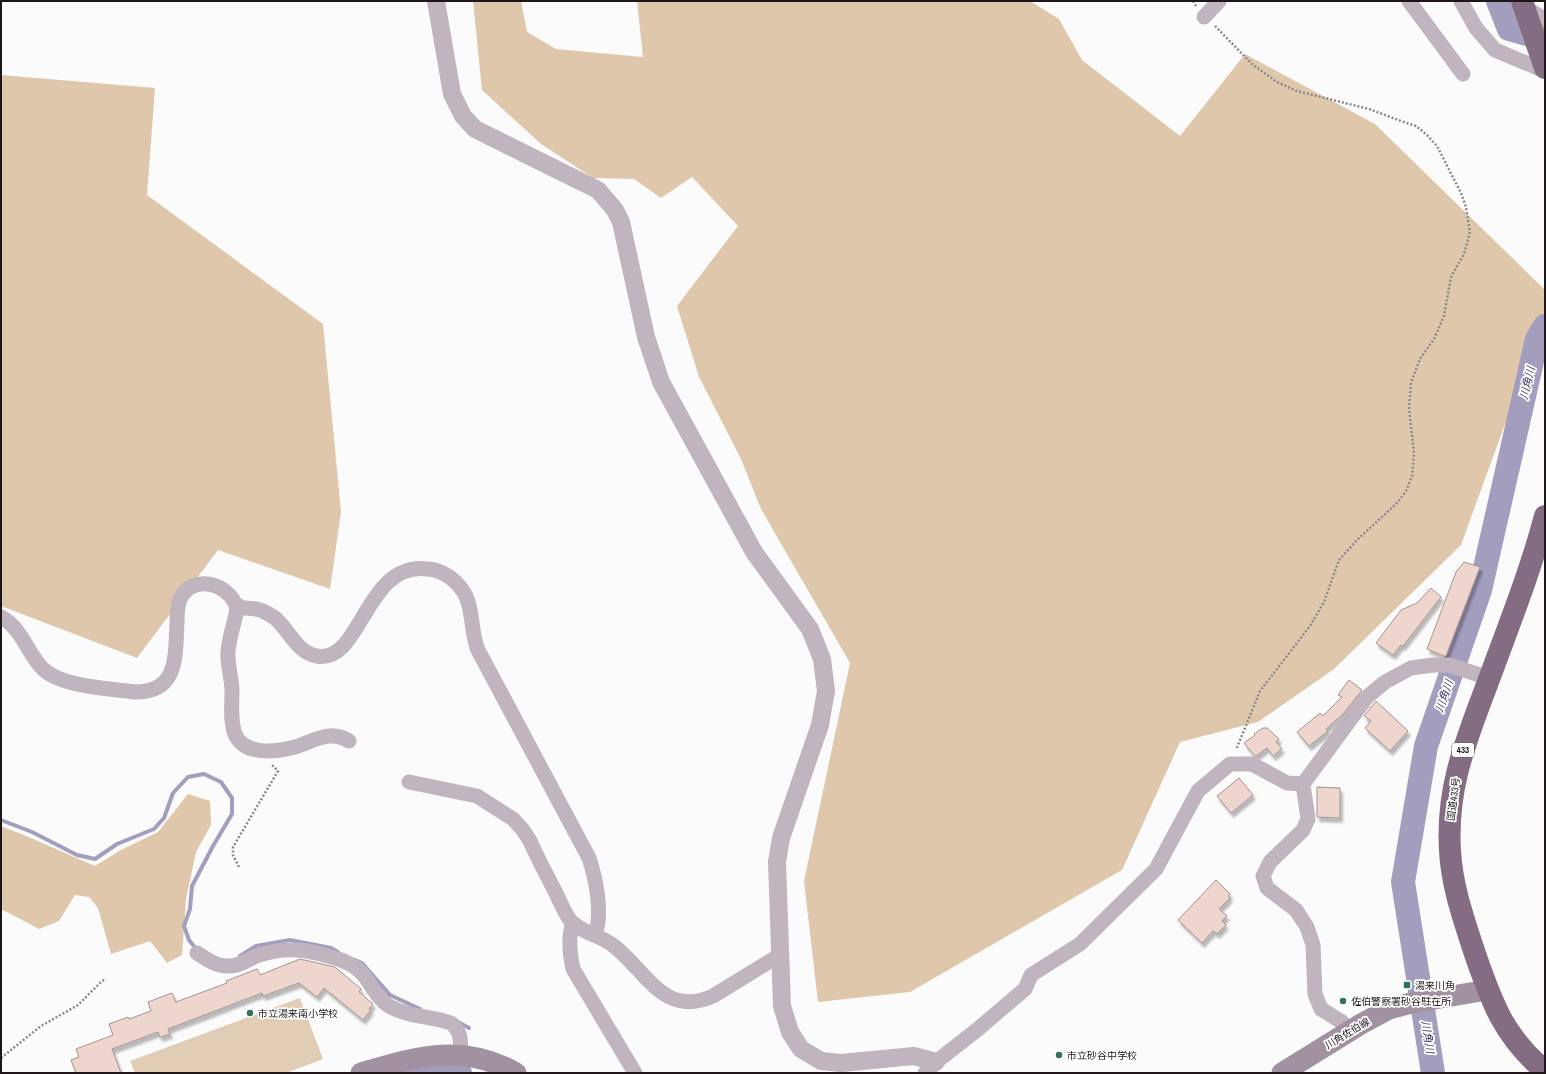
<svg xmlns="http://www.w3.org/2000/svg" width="1546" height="1074" viewBox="0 0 1546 1074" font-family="'Archivo Narrow','Noto Sans JP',sans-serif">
<defs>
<filter id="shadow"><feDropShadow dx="2.5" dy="4.5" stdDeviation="1" flood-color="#0004"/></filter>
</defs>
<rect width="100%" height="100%" fill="#fbfbfb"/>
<path fill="#e1ccb5" d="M300 998 323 1059 286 1073H135L130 1061Z"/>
<path fill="#dfc7ac" d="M473 1H521L527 32 556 49 643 57 637 1H1030L1059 19 1082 60 1180 136 1245 54 1375 124 1545 290V314L1461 545 1334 669 1258 722 1180 742 1122 870 910 992 818 1002 804 881 850 663 761 509 741 459 699 377 677 306 738 226 692 177 661 198 634 179 593 178 541 144 482 90Z
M1 75 155 88 147 195 323 324 341 512 330 589 218 550 137 658 1 606Z
M188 794 210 801 211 825 196 852 186 899 182 955 167 963 150 941 111 954 98 908 89 897 75 895 59 921 39 929 1 909V826L31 838 95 866 121 850 158 832Z"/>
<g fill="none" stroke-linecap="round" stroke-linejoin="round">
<path stroke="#a39ebd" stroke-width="4" d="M1 820 32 832 77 855 95 859 117 844 154 829 164 818 173 793 188 777 204 774 221 782 232 798V814L213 846 192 886 190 909 184 926 189 940 197 950
M240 956 256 946 290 940 331 948 338 952
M355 960 362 963 390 995 420 1009
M458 1022 469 1028"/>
<path stroke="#a39ebd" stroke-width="24" d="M1498 1 1509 29 1545 39
M417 1073C432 1070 445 1069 460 1073
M1433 1073 1403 882 1426 746 1480 590 1537 339 1545 326"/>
</g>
<path fill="#eed6cf" stroke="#a8928c" filter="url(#shadow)" d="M1464 562 1480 567 1446 656H1444L1427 649 1456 572Z
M1431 588 1441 597 1403 646 1401 645 1393 655 1376 643 1401 610 1417 603Z
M1349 680 1362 690 1344 713 1326 729 1328 731 1309 746 1297 732 1320 713 1323 716 1342 697 1338 695Z
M1376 701 1408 731 1390 751 1365 728 1371 721 1364 716Z
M1263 728H1267L1279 739 1276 742 1282 749 1273 756 1267 748 1256 756H1255L1244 743 1255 735 1254 734Z
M1239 778 1253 795 1231 813 1217 796Z
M1317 787 1340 788V818L1317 817Z
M1216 880 1230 894 1228 896 1230 898 1219 909 1227 916 1222 921 1226 925 1217 934 1213 931 1202 943 1178 920Z
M300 959 335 967 361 989 359 992 373 1004 369 1009 371 1010 363 1020 324 988 317 997 299 983 263 996 262 993 168 1029 170 1034 160 1037 158 1032 112 1049 121 1073H76L71 1060 79 1057 76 1049 113 1035 109 1024 128 1017 129 1019 151 1011 148 1002 172 993 176 1002 227 983 226 981 257 969 260 975Z"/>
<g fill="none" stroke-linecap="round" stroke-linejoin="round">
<path stroke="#8d898a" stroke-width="2.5" stroke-dasharray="2 2" stroke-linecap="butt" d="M1193 1 1196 6
M1215 26 1252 64 1277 82 1297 91 1369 109 1401 121 1416 126 1427 135 1437 146 1461 193 1466 207 1470 232 1464 254 1451 277 1444 316 1434 339 1420 359 1411 383 1409 408 1414 454 1412 476 1406 491 1398 502 1357 540 1339 560 1324 602 1310 626 1260 691 1236 750
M239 867 233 855V847L278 771 272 765
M1 1058 41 1026 78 1005 102 981 106 979"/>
<path stroke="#c0b4bf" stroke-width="15" d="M1409 1 1463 74
M1461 1 1476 28 1495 50 1545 71
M1524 7 1545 19
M1204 17 1219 1
M236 604C241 609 249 608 256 609 262 610 269 614 275 618 289 630 297 653 317 656 362 664 365 560 428 569 442 570 455 579 463 591 474 608 470 631 478 650L589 858C596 879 603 914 595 935
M1 617C22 628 27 653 43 669 62 687 108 688 134 692 179 693 175 656 177 623 177 615 177 606 180 599 193 573 229 583 237 608 235 622 229 637 228 652 227 665 232 678 232 691 232 705 230 721 235 734 244 756 276 752 295 747 314 741 330 729 349 741
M409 782 477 796 513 819 523 830 530 841C538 859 547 876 556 893 560 902 564 912 570 920 581 933 601 935 614 946 647 972 664 1018 713 996L780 955
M1303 784 1308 819 1303 830 1270 862 1263 876 1267 888 1296 910 1307 927 1313 945 1315 994 1321 1009 1342 1022 1349 1031
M573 923C568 936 570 955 573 969L635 1073
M197 953C206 959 216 966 227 966 240 967 248 959 259 955 279 949 295 948 316 953 334 957 355 962 366 978 373 988 379 1000 389 1006 408 1017 431 1016 451 1023 462 1032 461 1042 460 1056
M925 1073 936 1062 978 1029 1025 989 1031 975 1080 944 1156 869 1198 791 1230 764H1252L1287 783 1303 784 1367 697 1385 682 1411 668 1433 665H1449L1489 678"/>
<path stroke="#c0b4bf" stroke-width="18" d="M436 1 452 94 463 116 475 129 598 190 615 210 621 222 646 337 661 382 754 552 810 629 822 659 826 691 820 725 781 838 777 862 782 1006 790 1032 801 1049 821 1061 841 1063 914 1056 936 1062"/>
<path stroke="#a291a1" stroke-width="21" d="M361 1073C416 1057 462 1042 516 1073
M1282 1073 1361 1024 1389 1009 1411 1003 1487 990"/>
<path stroke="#846d82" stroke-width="22" d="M1522 1 1545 68
M1545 516C1530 573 1508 627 1488 682 1466 741 1446 787 1450 851 1452 887 1464 920 1475 954 1492 1003 1504 1037 1545 1071"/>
</g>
<g fill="#327260" stroke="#fff" stroke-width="1.5">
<rect x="1403" y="981" width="8" height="8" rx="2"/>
<circle cx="1343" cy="1001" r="4"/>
<circle cx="250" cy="1013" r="4"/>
<circle cx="1059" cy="1055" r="4"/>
</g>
<g text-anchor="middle" stroke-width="3.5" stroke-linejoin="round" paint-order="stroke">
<rect fill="#fff" stroke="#625c5d" stroke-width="1" x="1452" y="743" width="22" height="14" rx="3"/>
<g font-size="9" font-weight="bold" fill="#1e1618">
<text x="1463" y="753">433</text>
</g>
<g font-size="10" fill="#1e1618" stroke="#fff">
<text transform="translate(1453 799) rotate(-82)" y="4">国道433号</text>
<text transform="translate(1347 1033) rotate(-31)" y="4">川角佐伯線</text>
</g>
<g font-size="10" fill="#1e1618" stroke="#fff" text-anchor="start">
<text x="1415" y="989">湯来川角</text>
<text x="1351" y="1005">佐伯警察署砂谷駐在所</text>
<text x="258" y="1017">市立湯来南小学校</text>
<text x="1067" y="1059">市立砂谷中学校</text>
</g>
<g font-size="11" font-style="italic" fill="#463b68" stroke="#fff">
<text transform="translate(1527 383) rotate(-77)" y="4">川角川</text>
<text transform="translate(1444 696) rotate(-71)" y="4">川角川</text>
<text transform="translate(1428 1037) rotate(81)" y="4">川角川</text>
</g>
</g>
<rect width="1546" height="1074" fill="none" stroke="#1e1618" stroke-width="4"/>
</svg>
